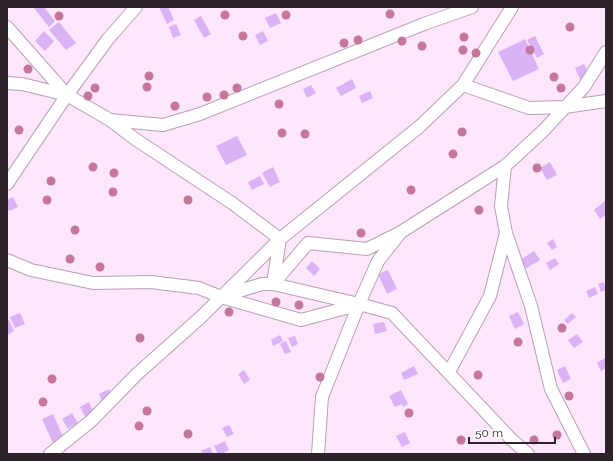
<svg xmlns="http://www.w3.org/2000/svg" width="613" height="461" viewBox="0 0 613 461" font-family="Raleway,sans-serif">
<rect width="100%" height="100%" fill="#fee6fc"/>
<path fill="#dab2f5" d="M33 7H44L55 21 49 27Z
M159 7H168L174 20 167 24Z
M276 13 281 23 270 28 265 18Z
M201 16 211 34 204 38 194 20Z
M59 22 76 43 66 50 49 30Z
M176 24 181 35 173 38 169 27Z
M44 31 54 41 45 51 35 41Z
M263 31 268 41 260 45 255 35Z
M535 36 544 54 537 58 527 40Z
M525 39 539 69 513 81 498 52Z
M584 64 590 76 581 81 575 68Z
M352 79 356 88 341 96 336 88Z
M311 85 316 93 307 98 303 89Z
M370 91 373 98 362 103 359 96Z
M237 136 247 155 226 165 216 146Z
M550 162 557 175 547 180 540 168Z
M273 167 280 182 270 187 262 173Z
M260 176 264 184 252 190 248 182Z
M13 197 18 207 9 211 7 207V200Z
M605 201 606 215 600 219 594 210Z
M553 239 557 247 552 250 547 243Z
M534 251 540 260 525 269 520 260Z
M555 258 559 264 550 270 546 263Z
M312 261 320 269 314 276 306 268Z
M388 270 397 289 387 294 378 274Z
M604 282 606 290 601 292 598 284Z
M595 287 598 294 589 298 586 291Z
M518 312 524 324 515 329 509 316Z
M20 313 25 324 15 328 10 317Z
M572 313 576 317 568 324 564 320Z
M7 320H9L14 331 7 335Z
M384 322 387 331 375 334 373 324Z
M577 334 583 342 574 348 568 340Z
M280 335 283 341 273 346 271 340Z
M295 336 298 344 292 347 288 338Z
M286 341 291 352 285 354 280 344Z
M606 357V368L601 371 597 363Z
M414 366 418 374 404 380 401 373Z
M565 366 571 379 563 383 557 370Z
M244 370 250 380 244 384 238 374Z
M109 389 113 398 103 403 99 394Z
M401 390 408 404 403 407 402 404 395 407 389 396Z
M89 402 94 413 86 418 80 407Z
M72 413 78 423 68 429 62 419Z
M53 414 64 439 53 443 42 419Z
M229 425 234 434 227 437 222 428Z
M405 432 410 443 402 447 396 436Z
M225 441 229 450 222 454H218L214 446Z
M210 447 213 454H203L201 451Z"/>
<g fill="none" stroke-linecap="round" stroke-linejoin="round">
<g stroke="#b7a0b4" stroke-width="14">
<path id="street" d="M7 27 67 95
M7 83 22 84 67 95 110 120 163 125 200 114 424 24 472 7
M463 85 529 108 565 107 606 101
M110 120 135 139 232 203 280 239 273 284 359 304 392 313 512 440 528 454
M505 166 501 206 506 233 531 306 551 389 584 454
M7 184 67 95 108 39 136 7
M7 260 31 270 93 283 151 282 199 288 221 297 301 320 357 305
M223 296 262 284H273L308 243 367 249 399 233
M449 372 490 296 506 233
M50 454 91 421 137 374 201 317 280 239 419 127 463 85 512 7
M318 454 322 397 359 304 378 261 401 232 505 166 543 131 584 87 606 52"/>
</g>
<use href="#street" stroke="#fff" stroke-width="12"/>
</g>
<g fill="#c47798">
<circle cx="390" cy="14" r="4.5"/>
<circle cx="225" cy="15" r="4.5"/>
<circle cx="286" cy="15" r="4.5"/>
<circle cx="59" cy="16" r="4.5"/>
<circle cx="570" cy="27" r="4.5"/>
<circle cx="243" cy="36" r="4.5"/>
<circle cx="464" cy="37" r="4.5"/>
<circle cx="358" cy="40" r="4.5"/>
<circle cx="402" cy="41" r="4.5"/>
<circle cx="344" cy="43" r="4.5"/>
<circle cx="422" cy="46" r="4.5"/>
<circle cx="463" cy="50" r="4.5"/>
<circle cx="530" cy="50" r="4.5"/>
<circle cx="476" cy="53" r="4.5"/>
<circle cx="28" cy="69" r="4.5"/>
<circle cx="149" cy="76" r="4.5"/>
<circle cx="554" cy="77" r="4.5"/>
<circle cx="147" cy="87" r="4.5"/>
<circle cx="95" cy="88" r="4.5"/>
<circle cx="237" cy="88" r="4.5"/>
<circle cx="561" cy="88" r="4.5"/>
<circle cx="224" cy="95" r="4.5"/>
<circle cx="88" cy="96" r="4.5"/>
<circle cx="207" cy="97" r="4.5"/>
<circle cx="279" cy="104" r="4.5"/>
<circle cx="175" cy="106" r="4.5"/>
<circle cx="19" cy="130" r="4.5"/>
<circle cx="462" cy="132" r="4.5"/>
<circle cx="282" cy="133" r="4.5"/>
<circle cx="305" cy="134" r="4.5"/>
<circle cx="453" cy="154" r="4.5"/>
<circle cx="93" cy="167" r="4.5"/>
<circle cx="537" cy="168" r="4.5"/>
<circle cx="114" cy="173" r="4.5"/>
<circle cx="51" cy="181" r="4.5"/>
<circle cx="411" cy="190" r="4.5"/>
<circle cx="113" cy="192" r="4.5"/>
<circle cx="47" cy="200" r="4.5"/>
<circle cx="188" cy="200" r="4.5"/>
<circle cx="479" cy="210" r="4.5"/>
<circle cx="75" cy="230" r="4.5"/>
<circle cx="361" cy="233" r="4.5"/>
<circle cx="70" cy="259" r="4.5"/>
<circle cx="100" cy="267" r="4.5"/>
<circle cx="276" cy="302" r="4.5"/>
<circle cx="299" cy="305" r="4.5"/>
<circle cx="229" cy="312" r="4.5"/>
<circle cx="562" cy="328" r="4.5"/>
<circle cx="140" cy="338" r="4.5"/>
<circle cx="518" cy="342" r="4.5"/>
<circle cx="478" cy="375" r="4.5"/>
<circle cx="320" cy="377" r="4.5"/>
<circle cx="52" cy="379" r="4.5"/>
<circle cx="569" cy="396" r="4.5"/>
<circle cx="43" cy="402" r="4.5"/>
<circle cx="147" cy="411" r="4.5"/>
<circle cx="409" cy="413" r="4.5"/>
<circle cx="139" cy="426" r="4.5"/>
<circle cx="188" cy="434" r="4.5"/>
<circle cx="557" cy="435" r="4.5"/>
<circle cx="461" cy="440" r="4.5"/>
<circle cx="534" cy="440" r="4.5"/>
</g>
<rect width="613" height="461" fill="none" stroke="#2c232b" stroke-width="16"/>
<path d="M469 437v6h86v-6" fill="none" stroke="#2c232b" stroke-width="2"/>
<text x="475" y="437" font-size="12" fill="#2c232b" stroke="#fcfcfc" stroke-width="3" paint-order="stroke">50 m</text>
</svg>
